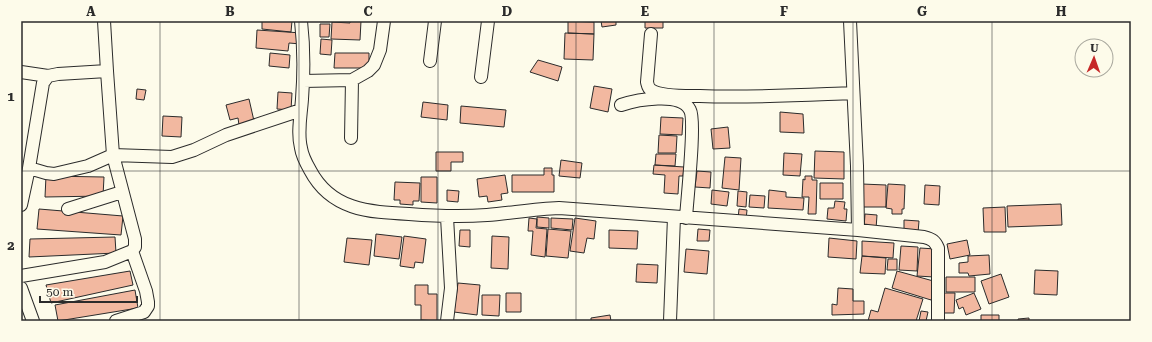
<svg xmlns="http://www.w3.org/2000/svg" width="1152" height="342" viewBox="0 0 1152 342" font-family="'Roboto Serif',serif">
<rect width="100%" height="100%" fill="#fdfbea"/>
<path fill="#f2b8a0" stroke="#2b2b2b" d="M262 21H292L291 32 262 29Z
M350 21H361L360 40 331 39 332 22 350 23Z
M568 21 594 22V34L568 33Z
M601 21H616V25L602 27Z
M645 21H663V28H645Z
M320 24H330L329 37H320Z
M257 30 302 33 301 44 289 43 288 51 256 48Z
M565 33 594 34 593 60 564 59Z
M321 39 332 40 331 55 320 54Z
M270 53 290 55 289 68 269 66Z
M335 53H369V68H334Z
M538 60 562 67 558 81 530 72Z
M594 86 612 89 608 112 590 108Z
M137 89 146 90 144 100 136 99Z
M278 92 292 93 291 110 277 109Z
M249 99 254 121 239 125 238 118 230 120 226 105Z
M423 102 448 105 447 120 421 117Z
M461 106 506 110 504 127 460 123Z
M780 112 803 114 804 133 780 132Z
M163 116 182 117 181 137 162 136Z
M661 117 683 118 682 135 660 134Z
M728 127 730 148 713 149 711 129Z
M659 135 677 136 676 153H658Z
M815 151 844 152V179L814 178Z
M436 152H463V162H451V171H436Z
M784 153 802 154 800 176 783 175Z
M656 154H676L675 166 655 165Z
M725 157 741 158 739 190 722 188Z
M561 160 582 163 580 178 559 176Z
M654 165 684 167 683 176H679L678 194 664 193 665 175 653 174Z
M544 168H552V175H554V192H512V175H544Z
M697 171 711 172 710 188 695 187Z
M505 175 508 193 501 194 502 200 488 202 487 196 479 197 477 179Z
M46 176 104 177 103 196 45 197Z
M805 176H812V180H817L816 214H808L809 197H802L803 179 805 180Z
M421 177H437V203L421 202Z
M395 182 420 183 419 201H413V205L400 204V200H394Z
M820 183H843V199H820Z
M862 184 886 185V207H862Z
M888 184 905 185 904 209H902V214H892V209L886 208Z
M925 185 940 186 939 205 924 204Z
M447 190 459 191 458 202 447 201Z
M712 190 729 192 727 206 711 204Z
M769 190 786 192V197L804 198 803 210 768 208Z
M738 191 747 192 746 207 737 206Z
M750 195 765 196 764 208 749 207Z
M835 201 845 202 844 209H847L846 221 827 219 828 208H834Z
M1061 204 1062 225 1008 227 1007 206Z
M1005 207 1006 232H984L983 208Z
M39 209 123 216 121 235 37 229Z
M739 209 747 210 746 220 738 219Z
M865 214 877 215 876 229 864 228Z
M537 217 549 218V228L537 227Z
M529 218 537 219 536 228 547 229 545 257 531 255 533 231H528Z
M551 218 573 219 572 230 551 228Z
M575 218 596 221 594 239 587 238 584 253 570 251Z
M904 220 919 221 918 233H904Z
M548 229 571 231 568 258 546 256Z
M698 229 710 230 709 241H697Z
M460 230H470V247L459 246Z
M609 230 638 231 637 249 609 248Z
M376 234 402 237 399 259 374 256Z
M404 236 426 239 423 263 415 262 414 268 400 266Z
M492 236 509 237 508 269 491 268Z
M115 237 116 253 29 257 30 239Z
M347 238 372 240 369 265 344 262Z
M829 238 857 241 856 259 828 257Z
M967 240 970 255 950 259 947 244Z
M862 241 894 243 893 258 862 256Z
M901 246 918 247 917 271 899 270Z
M920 248 936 249 934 277 917 276Z
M686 249 709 251 707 274 684 272Z
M989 255 990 274 969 276 968 273H959V263L968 262V256Z
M862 256 886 258 885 274 860 273Z
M888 259H897V270H887Z
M637 264 658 265 657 283 636 282Z
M1035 270 1058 271 1057 295 1034 294Z
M130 271 133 285 51 303 46 285Z
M897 271 937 282 931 300 892 288Z
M1001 274 1009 297 989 304 981 281Z
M946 277H975V292H946Z
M458 283 480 285 477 315 454 312Z
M415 285H428V294H437V321L421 320V305H415Z
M838 288 853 289V301H864V314L832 315V304L837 305Z
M885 288 923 299 916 321H868L871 310 878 312Z
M135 290 138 308 58 321 55 305Z
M506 293H521V312H506Z
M944 293H955L954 313H943Z
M974 293 981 309 966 315 963 307 959 309 956 300Z
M482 295H500L499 316 482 315Z
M921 311 928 312 926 321H919Z
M610 315 611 321H591V318Z
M981 315H999V321H981Z
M1029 318V321H1018V319Z"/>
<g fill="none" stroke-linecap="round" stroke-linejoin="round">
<g stroke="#2b2b2b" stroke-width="14">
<path id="minor" d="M104 21 107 71 58 74 48 76 43 83 29 168 46 173 54 174 88 166 113 155 172 157 194 150 226 135 301 110
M301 21C304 47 304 73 302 99 301 115 297 132 301 148 302 155 306 163 310 170 331 210 368 212 409 214 435 216 461 217 487 215 511 213 535 209 559 208L858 230 924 237C932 239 935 241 938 248V321
M850 21 857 166 858 230
M651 34 647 82C648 86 648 88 651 90 662 97 687 96 700 96 751 98 802 95 853 93
M430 61 435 21
M21 72 48 76
M481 77 488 21
M303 81 352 80 368 71 374 65 380 50 384 21
M621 105C636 100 681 91 690 110 696 121 687 200 686 218
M351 138 352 80
M21 205 29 168
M68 209 122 192
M447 217 451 288 447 321
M21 276 105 262 132 251 135 247V239L113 155 107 71
M21 288 33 321
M116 321 144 312 148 306V302L146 291 132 251
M670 321 674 217"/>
</g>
<use href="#minor" stroke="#fdfbea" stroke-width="12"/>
</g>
<path fill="none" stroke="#2b2b2b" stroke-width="1" stroke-opacity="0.55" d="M160 21V321M299 21V321M438 21V321M576 21V321M714 21V321M853 21V321M992 21V321M21 171H1131"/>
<rect width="1152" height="342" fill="none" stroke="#fdfbea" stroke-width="44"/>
<g transform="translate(1094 58) rotate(2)"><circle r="19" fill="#fdfbea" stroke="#a9a89e"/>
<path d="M0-3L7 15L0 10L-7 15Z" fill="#c62828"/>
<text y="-6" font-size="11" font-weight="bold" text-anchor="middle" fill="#2b2b2b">U</text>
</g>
<path d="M40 296v6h97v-6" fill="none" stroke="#2b2b2b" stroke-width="2"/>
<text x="46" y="296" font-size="12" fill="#2b2b2b" stroke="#fdfbea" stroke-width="3" paint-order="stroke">50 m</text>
<rect x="22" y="22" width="1108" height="298" fill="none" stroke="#2b2b2b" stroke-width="1.5"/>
<g font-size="13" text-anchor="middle" font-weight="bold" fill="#2b2b2b">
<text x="91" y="16">A</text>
<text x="230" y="16">B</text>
<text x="368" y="16">C</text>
<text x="507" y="16">D</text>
<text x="645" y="16">E</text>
<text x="784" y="16">F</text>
<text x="922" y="16">G</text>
<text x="1061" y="16">H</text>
<text x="11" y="101">1</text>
<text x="11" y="250">2</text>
</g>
</svg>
